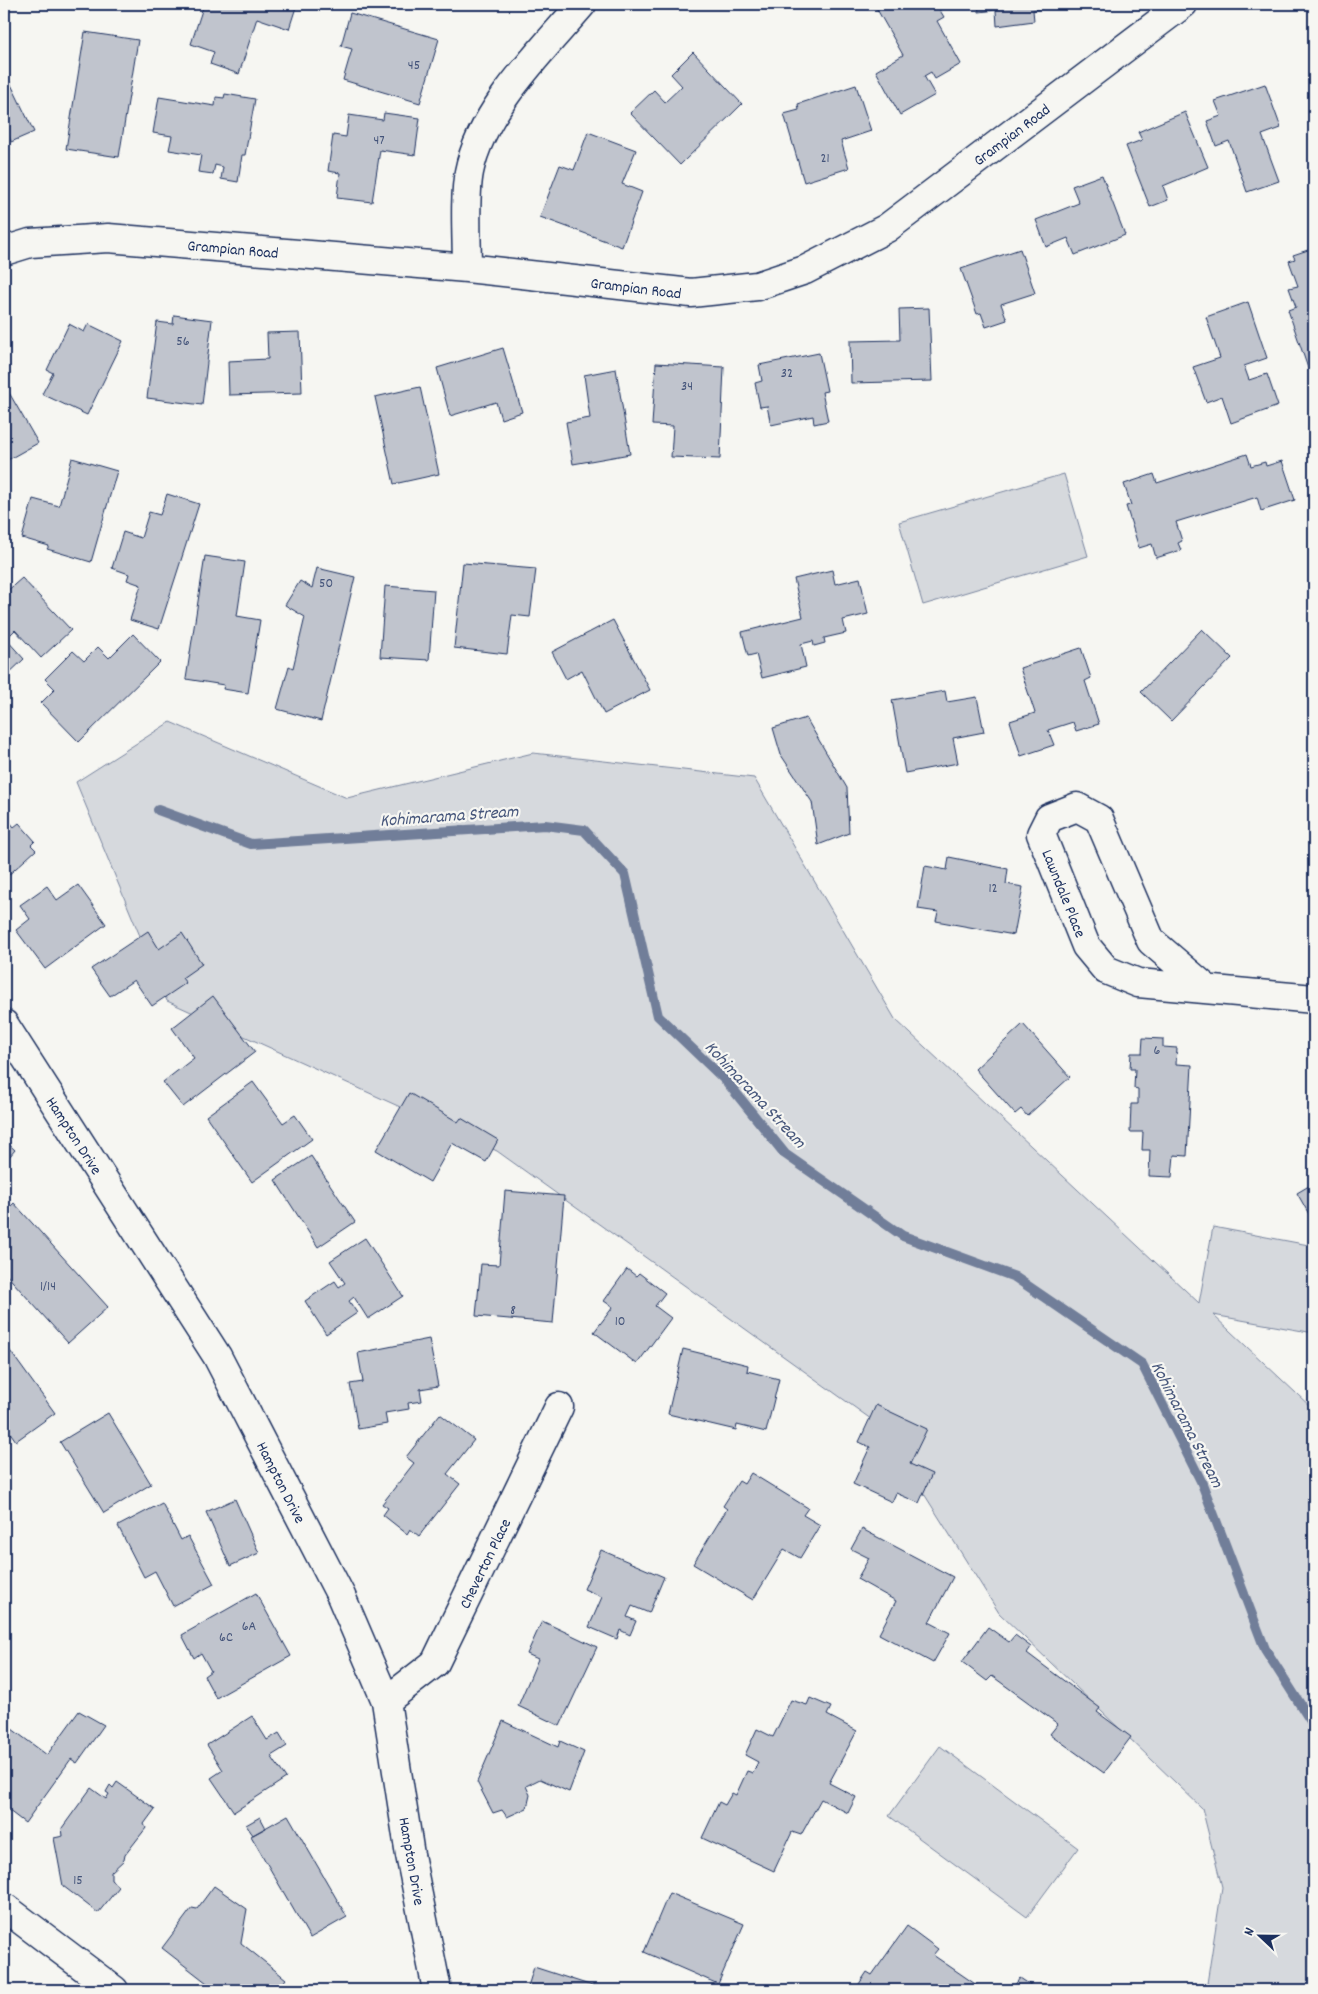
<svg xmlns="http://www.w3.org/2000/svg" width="1318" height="1994" viewBox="0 0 1318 1994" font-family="Dekko,sans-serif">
<rect width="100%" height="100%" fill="#f6f6f2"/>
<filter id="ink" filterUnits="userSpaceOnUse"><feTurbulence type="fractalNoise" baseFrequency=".02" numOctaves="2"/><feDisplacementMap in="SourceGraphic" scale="10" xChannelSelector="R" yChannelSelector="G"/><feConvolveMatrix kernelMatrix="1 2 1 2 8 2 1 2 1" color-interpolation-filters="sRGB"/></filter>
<g filter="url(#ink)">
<path fill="#d6d9dd" stroke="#78849e" d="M1064 474 1088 556 923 605 899 522Z
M170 722 347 798 533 753 754 778 895 1019 1199 1303 1213 1227 1314 1246V1333L1213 1315 1314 1410V1990H1206L1222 1887 1202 1808 999 1613 882 1427 497 1151 167 1001 76 782Z
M940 1746 1078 1848 1027 1917 889 1816Z"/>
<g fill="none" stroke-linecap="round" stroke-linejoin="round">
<path stroke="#717e99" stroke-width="10" d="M158 810 251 844 545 825 584 830 625 874 658 1016 727 1082 785 1154 903 1236 1015 1277 1142 1364 1201 1481 1265 1649 1314 1726"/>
</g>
<path fill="#c0c4cd" stroke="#1b2f5e" d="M204 4H297L289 29 257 18 239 74 210 64 214 52 191 44Z
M874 4H936L944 17 937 21 961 64 935 79 931 72 924 76 935 95 900 115 876 71 903 55Z
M978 4H1050L1051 7 1033 10 1034 21 997 26 996 10 979 12Z
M350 13 439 39 420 103 343 80 352 49 341 46Z
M85 32 138 40 119 157 66 149Z
M693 52 742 104 680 165 630 113 654 90 665 102 682 86 671 74Z
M4 70 34 132 11 142 8 134 4 136Z
M1265 84 1281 128 1262 135 1279 181 1247 192 1229 141 1216 146 1207 121 1221 116 1215 101Z
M856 85 871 131 841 141 849 168 804 182 784 114 799 110 798 104Z
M225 94 255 99 245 155H242L238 182 221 179 223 167 215 165 213 174 198 172 201 155 169 150 172 136 153 133 159 97 215 106 216 97 224 98Z
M1185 112 1208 167 1163 186 1168 200 1150 207 1126 146 1142 140 1138 132Z
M384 113 420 118 415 155 380 150 372 202 337 198 340 173 328 171 333 135 346 137 349 115 383 120Z
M588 132 636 150 622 184 642 192 622 247 540 217 560 165 574 170Z
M1102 175 1125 235 1075 255 1068 238 1046 247 1036 220 1079 203 1072 186Z
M1314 248V373L1310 374 1288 310 1296 307 1289 288 1298 286 1289 261 1295 259 1293 255Z
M1020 249 1035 293 1001 304 1007 320 986 327 981 313 977 314 961 269Z
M1248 302 1267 358 1244 366 1249 380 1267 374 1278 406 1231 423 1222 396 1206 402 1193 367 1220 358 1206 317Z
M929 308 932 381 851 383 850 341 900 340 899 309Z
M174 315 212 320 202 405 147 398 157 322 173 324Z
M69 324 84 332 88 324 123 341 87 415 42 394 53 373 47 370Z
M300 332 302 393 229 395 228 361 268 359 267 333Z
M503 348 522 412 501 419 496 402 450 416 437 368Z
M819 353 827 391 822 392 828 421 814 424 813 416 771 425 767 406 760 407 755 383 762 381 759 365Z
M656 363 724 367 720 459 671 457 673 426 652 425Z
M616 369 630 454 573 464 566 422 590 418 584 375Z
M4 384 38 443 4 462Z
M420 387 439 474 394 484 375 397Z
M1247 454 1251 466 1265 462 1266 466 1282 461 1295 500 1261 511 1257 497 1176 522 1182 541 1178 543 1181 550 1156 558 1152 544 1139 548 1126 506 1131 505 1124 484 1154 474 1157 483Z
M72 458 117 471 91 562 47 549 49 546 22 538 33 499 59 506Z
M167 494 199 504 159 629 130 620 141 585 127 580 129 574 112 568 123 532 141 538 149 512 160 515Z
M205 556 245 562 237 616 260 620 248 693 223 689 224 685 186 679Z
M463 563 536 569 530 617 512 615 507 654 454 648Z
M317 568 355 577 321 721 277 709 289 666 293 668 305 617 285 605 300 581 312 588Z
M832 570 835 584 860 578 868 614 843 620 846 633 824 638 825 643 814 646 813 641 801 644 806 667 762 678 756 654 748 656 742 632 803 617 794 579Z
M22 578 71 630 41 658 15 630 6 639 24 659 4 678V590L6 592Z
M385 586 434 590 429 660 380 657Z
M613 620 650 690 604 714 582 670 566 679 552 652Z
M1202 629 1232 658 1171 721 1141 692Z
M133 634 160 662 79 742 41 703 55 689 45 679 73 651 84 661 98 647 109 658Z
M1081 648 1091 678 1085 681 1099 724 1076 731 1073 722 1048 730 1054 745 1021 756 1010 721 1035 713 1020 668Z
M945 691 947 702 977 697 984 732 953 738 958 763 905 773 892 700Z
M806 718 847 788 849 833 818 845 812 802 781 755 773 728Z
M4 815 14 827 19 823 35 841 31 845 36 850 4 879Z
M949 857 1008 869 1006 884 1023 887 1014 935 936 921 938 912 918 909 925 866 947 870Z
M78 885 106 924 45 969 16 930 30 919 20 905 47 886 57 900Z
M148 931 159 949 182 933 202 964 182 978 186 983 152 1006 134 980 110 996 91 969Z
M213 996 255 1052 183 1107 163 1082 194 1058 172 1028Z
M1023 1024 1070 1077 1027 1116 1021 1109 1015 1114 975 1069Z
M1143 1038 1163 1039V1047L1177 1048 1176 1064 1192 1065 1187 1156 1174 1155 1172 1177 1149 1176 1150 1150H1142L1143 1132H1130L1131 1104H1138V1089L1134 1088 1135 1069H1130L1131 1053H1142Z
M253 1082 283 1123 295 1115 312 1139 252 1182 206 1116Z
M409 1093 458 1122 461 1118 498 1140 486 1162 452 1143 430 1182 376 1150Z
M4 1140 15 1150 4 1163Z
M311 1156 355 1222 318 1247 275 1180Z
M1314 1183V1223L1297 1193Z
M505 1191 564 1196 553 1323 476 1316 481 1264 499 1265Z
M14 1203 108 1307 68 1343 4 1272V1213Z
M365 1238 403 1296 368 1319 354 1297 349 1301 357 1313 326 1334 305 1301 335 1281 339 1287 345 1283 330 1261Z
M627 1269 636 1276 639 1273 665 1293 655 1306 671 1318 637 1364 594 1332 613 1307 604 1301Z
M429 1339 438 1386 420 1389 422 1401 408 1403 409 1409 385 1413 387 1424 358 1429 350 1384 363 1382 358 1353Z
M5 1344 55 1413 16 1441 4 1424Z
M683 1349 748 1365 747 1371 779 1379 766 1432 737 1425 736 1430 668 1414Z
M876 1405 927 1429 910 1464 932 1474 919 1503 896 1493 892 1502 853 1484 870 1447 859 1442Z
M108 1413 151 1484 104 1513 60 1442Z
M440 1414 474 1440 447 1474 460 1484 419 1536 410 1529 407 1534 383 1515 388 1508 382 1504 414 1463 406 1457Z
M751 1473 808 1508 803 1515 820 1525 800 1558 784 1549 753 1600 693 1564 727 1509 723 1506 739 1481 744 1484Z
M235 1499 259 1553 230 1566 206 1512Z
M162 1503 181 1540 188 1536 214 1584 173 1606 155 1571 144 1577 118 1526Z
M862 1529 953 1577 929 1622 950 1633 933 1663 879 1634 896 1601 857 1579 869 1558 851 1549Z
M601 1550 664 1577 649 1613 632 1606 627 1617 636 1621 630 1635 620 1630 617 1639 589 1627 602 1597 584 1589Z
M256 1593 291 1656 216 1698 204 1676 211 1671 201 1653 194 1658 182 1635Z
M542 1621 597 1647 560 1726 518 1706 538 1659 527 1654Z
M988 1627 1009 1642 1015 1635 1031 1647 1027 1653 1100 1708 1097 1712 1131 1737 1104 1773 1050 1734 1058 1724 992 1676 987 1681 962 1662Z
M810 1698 831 1707 827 1715 857 1731 829 1783 856 1797 848 1813 821 1799 801 1835 792 1832 774 1871 702 1838 719 1802 725 1805 732 1793 736 1795 747 1771 753 1773 758 1762 745 1755 757 1729 773 1737 791 1700 807 1705Z
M79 1711 104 1725 77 1763 71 1759 25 1823 4 1807V1732L8 1726 47 1755Z
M252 1716 267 1740 279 1733 287 1746 271 1756 286 1778 234 1812 211 1778 223 1770 207 1745Z
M503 1721 558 1747 560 1741 584 1752 569 1792 540 1779 526 1786 530 1795 527 1808 507 1817 502 1810 493 1813 477 1782Z
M117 1782 155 1809 144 1824 146 1828 125 1855 124 1860 111 1872V1880L119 1887 98 1913 63 1886 54 1838 63 1836 62 1828 91 1788 106 1799 109 1794 106 1792 110 1785 113 1788Z
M288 1815 347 1917 310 1938 251 1836Z
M260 1817 266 1828 253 1835 246 1825Z
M214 1886 247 1909 241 1943 286 1979 277 1990H216L162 1948 192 1908 197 1909Z
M669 1893 744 1924 718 1984 644 1952Z
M907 1926 938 1949 933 1955 984 1990H855L867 1972 872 1975Z
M534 1967 605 1990H527Z
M1020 1978 1038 1990H1011Z"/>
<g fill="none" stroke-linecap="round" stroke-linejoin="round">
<g stroke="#1b2f5e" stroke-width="31">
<path id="minor" d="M4 251 30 243 108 238 467 268 691 293 757 286 805 270 887 228 1183 4
M467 268C467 241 464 197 469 172 481 110 542 51 582 4
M1207 989 1151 941 1099 819 1077 807 1049 818 1041 834 1086 946 1106 970 1138 983 1314 999
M4 1024 217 1356 341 1596 386 1701 410 1855 437 1990
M386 1701 435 1663 559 1407
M4 1907 114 1990"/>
</g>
<use href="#minor" stroke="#f6f6f2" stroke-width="28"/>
</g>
</g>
<g text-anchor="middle" stroke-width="4.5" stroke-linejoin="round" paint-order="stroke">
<g font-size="14" fill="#44547a">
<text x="414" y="69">45</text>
<text x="379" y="144">47</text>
<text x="825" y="162">21</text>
<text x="183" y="345">56</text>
<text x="787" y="377">32</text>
<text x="687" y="390">34</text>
<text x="326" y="587">50</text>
<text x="993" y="892">12</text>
<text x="1157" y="1054">6</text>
<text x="48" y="1290">1/14</text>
<text x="513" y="1314">8</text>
<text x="620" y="1325">10</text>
<text x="249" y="1630">6A</text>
<text x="226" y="1641">6C</text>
<text x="78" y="1884">15</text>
</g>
<g font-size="16" fill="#1b2f5e" stroke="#f6f6f2">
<text transform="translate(1011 134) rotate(-37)" y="6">Grampian Road</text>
<text transform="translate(233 248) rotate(5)" y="6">Grampian Road</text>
<text transform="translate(636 287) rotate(7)" y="6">Grampian Road</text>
<text transform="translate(1065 893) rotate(68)" y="6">Lawndale Place</text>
<text transform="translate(75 1135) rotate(57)" y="6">Hampton Drive</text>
<text transform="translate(282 1482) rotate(63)" y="6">Hampton Drive</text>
<text transform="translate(484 1563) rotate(-64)" y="6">Cheverton Place</text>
<text transform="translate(413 1861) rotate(80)" y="6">Hampton Drive</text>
</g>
<g font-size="18" font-style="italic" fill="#46567b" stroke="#f6f6f2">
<text transform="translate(449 815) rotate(-4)" y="6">Kohimarama Stream</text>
<text transform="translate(756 1094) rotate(47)" y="6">Kohimarama Stream</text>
<text transform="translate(1188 1424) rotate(63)" y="6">Kohimarama Stream</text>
</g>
</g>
<rect width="1318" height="1994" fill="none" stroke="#f6f6f2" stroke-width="20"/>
<rect x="10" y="10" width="1298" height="1974" fill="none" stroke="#1b2f5e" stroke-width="2" filter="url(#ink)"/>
<g transform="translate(1260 1936) rotate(292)" stroke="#f6f6f2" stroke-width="4" paint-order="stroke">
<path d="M0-4L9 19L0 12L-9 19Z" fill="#1b2f5e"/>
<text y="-8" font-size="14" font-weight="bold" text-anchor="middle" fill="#1b2f5e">N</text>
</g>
</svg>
